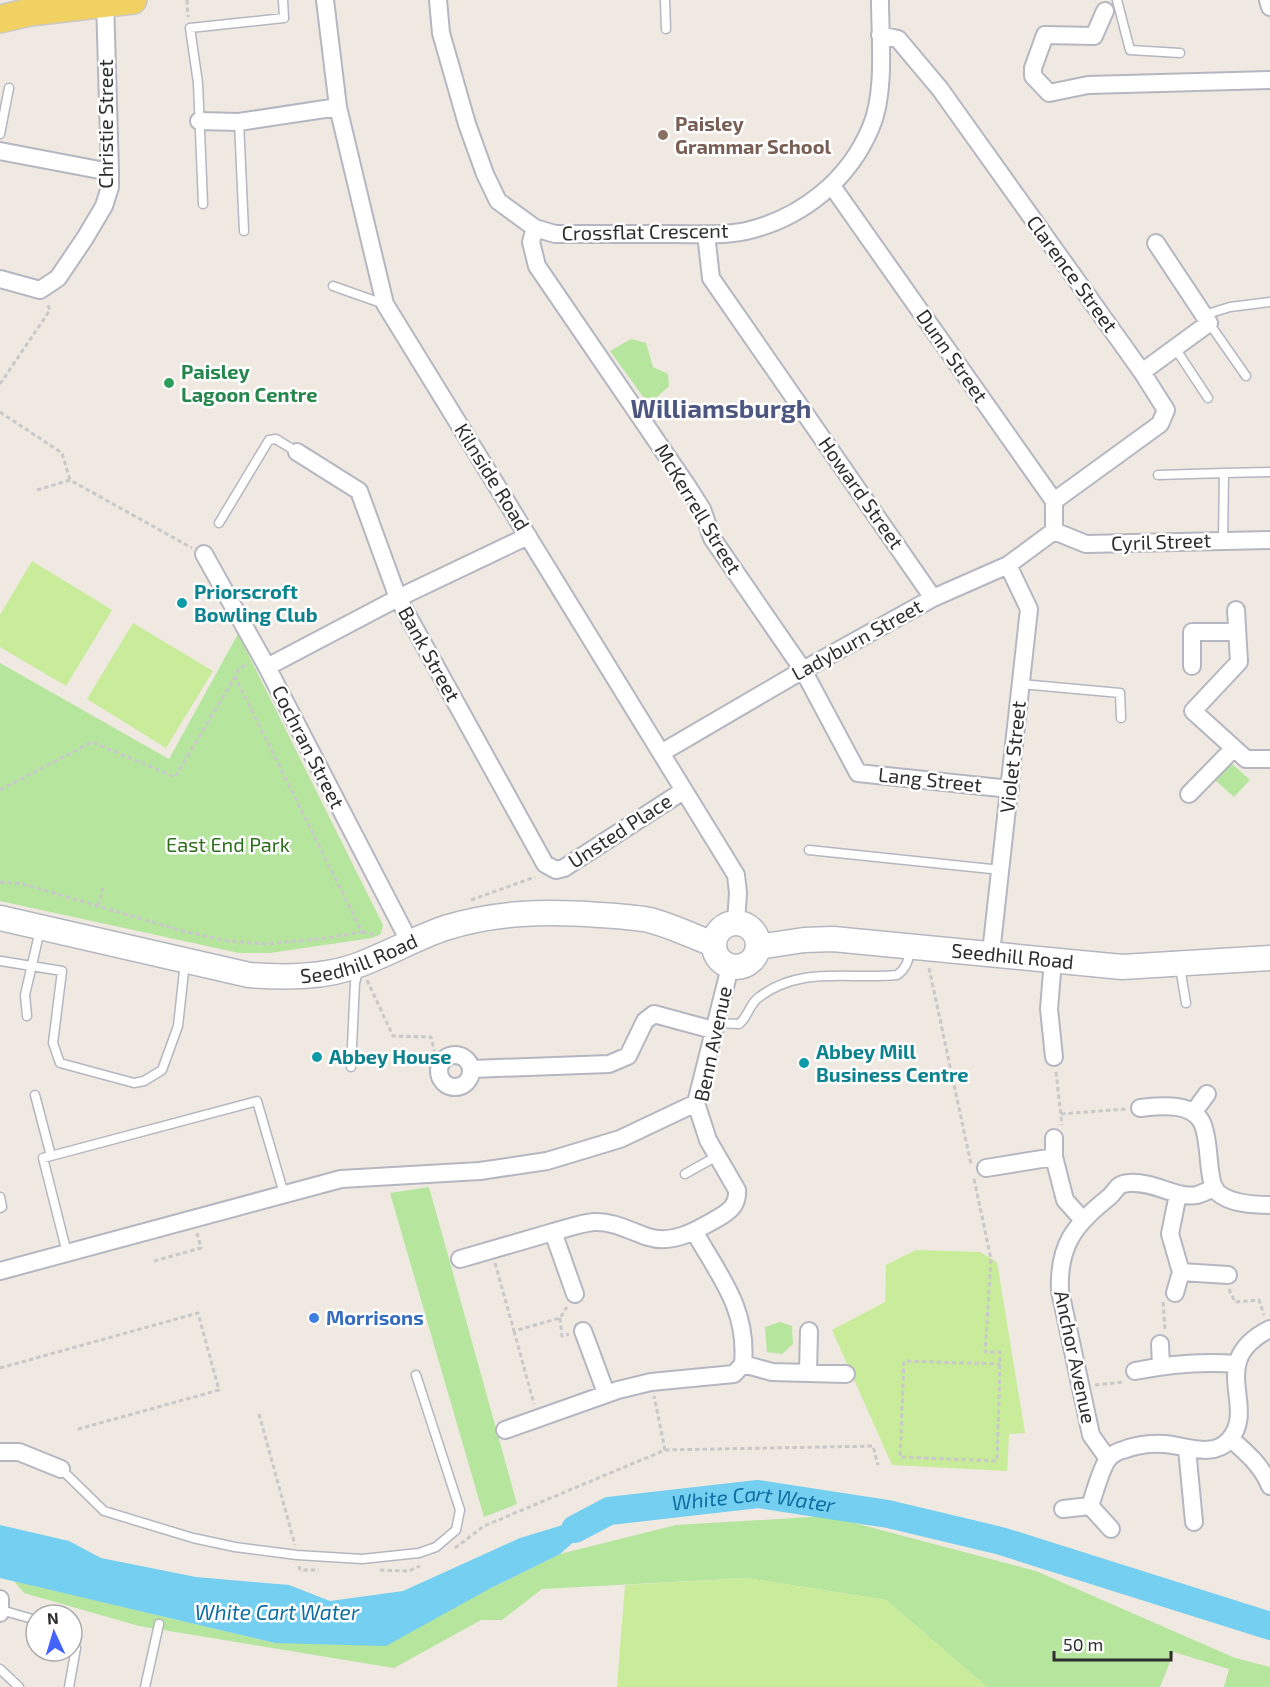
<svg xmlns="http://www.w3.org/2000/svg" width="1270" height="1687" viewBox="0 0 1270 1687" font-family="'Exo 2',sans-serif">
<rect width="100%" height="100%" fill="#efe9e1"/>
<path fill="#b6e59e" d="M631 339 646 343 653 367 668 374 669 386 656 398H644L610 351Z
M238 634 383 925 381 934 372 938 270 953H239L0 901V663L169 759Z
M1231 763 1250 780 1234 797 1215 780Z
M429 1187 517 1504 484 1517 390 1193Z
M780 1322 792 1326 793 1344 782 1354 767 1352 765 1327Z
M828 1516 1036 1571 1235 1658 1270 1667V1687H1224L1229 1669 1174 1652 1160 1687H987L886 1600 747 1578 542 1589 502 1620H481L394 1668 139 1626 24 1593 14 1581 275 1643 489 1589 560 1554 676 1525Z"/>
<path fill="#c9ec9a" d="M32 561 112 610 66 686 0 647V615Z
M133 623 213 671 166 748 87 699Z
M916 1250 980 1252 997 1262 1025 1433 1009 1434 1007 1471 892 1465 832 1330 885 1302 886 1265Z
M747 1578 886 1600 987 1687H617L625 1585Z"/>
<path fill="#75cff0" d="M609 1511 560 1554 489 1589 386 1646 275 1643 0 1578V1525L69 1541 101 1558 196 1577 289 1585 330 1601 403 1591 520 1538Z"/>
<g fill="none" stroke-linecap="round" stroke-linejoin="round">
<path stroke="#75cff0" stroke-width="28" id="s1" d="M575 1529 609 1511 758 1494 888 1514 1001 1541 1270 1626"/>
<g stroke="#b4b7c1" stroke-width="11">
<path id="lane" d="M665 0 666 29
M1117 0 1130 50 1180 53
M239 122 244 231
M0 134 9 88
M203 204 198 83 190 28 284 18 283 0
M333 286 384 304
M1204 315 1230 307 1270 302
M1209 323 1246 376
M1175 348 1208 398
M1224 473 1270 472
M1158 475 1224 473 1223 541
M219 523 269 440 276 439 297 452
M1021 684 1120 693 1121 718
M809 850 1001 870
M1 961 62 971 53 1043 60 1063 134 1083 144 1081 162 1070 178 1026 185 962
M1180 967 1186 1003
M27 1016 25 995 40 930
M715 1023 739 1024C748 1017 749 1005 758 998 800 965 848 980 897 975 907 968 908 960 911 949
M351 1067 355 983 359 968
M35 1095 51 1156
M685 1174 717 1156
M0 1197 2 1207 0 1208
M67 1253 43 1158 51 1156 257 1101 284 1194
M61 1469 104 1511 193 1538 235 1547 297 1555 362 1559 419 1553 436 1547 456 1530 460 1510 416 1375
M1 1610 36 1620
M0 1669 19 1687
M69 1687 76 1648 72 1639
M145 1687 159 1624"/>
</g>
<g stroke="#b4b7c1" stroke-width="20">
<path id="street" d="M325 0 338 107 385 304 736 875 738 893 736 922
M438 0 441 33 467 124 485 174 498 201 535 228 531 242 537 266 688 487 702 509 712 538 803 670 858 773 1010 789
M1268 0 1270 7
M1105 11 1094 36 1045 35 1033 68V76L1049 93 1088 85 1270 80
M880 35 898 39 940 89 1142 372 1166 410 1160 424 1054 501
M199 121 239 122 338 107
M0 151 110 172
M832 186 1054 501V531
M535 228 555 234C595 234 634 234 674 234 697 234 724 236 746 231 802 218 849 180 871 127 886 92 880 37 880 0
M706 234 711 278 933 598
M0 279 40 290 58 278 85 238 104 206 110 187V172L105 0
M1142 372 1209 323 1156 243
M297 452 359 491 398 598 545 864 556 870 564 868 683 791
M1054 531 1086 544 1270 540
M204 554 267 667 409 941
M1236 610 1239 662 1193 711 1246 759H1270
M1192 666V632H1237
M267 667 398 598 528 536
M661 753 803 670 933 598 1008 565 1054 531
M1189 794 1234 748
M991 953 1029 609 1008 565
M1053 960 1049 1009 1054 1057
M439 1071a16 16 0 1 1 32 0a16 16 0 1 1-32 0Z
M472 1069 609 1064 628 1056 645 1021 654 1014 713 1030
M1140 1108C1159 1106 1194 1101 1203 1125 1208 1138 1208 1156 1210 1170 1211 1177 1212 1187 1217 1192 1230 1204 1254 1205 1270 1205
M1193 1113 1207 1094
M1054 1138V1157L1065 1200 1082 1219
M986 1168 1054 1157
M460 1259 553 1232
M0 1271 341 1179 480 1171 547 1161 620 1139 696 1103
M1181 1272 1228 1275
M1175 1293 1181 1272 1170 1234 1178 1194
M575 1294 553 1232C565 1229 581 1223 594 1222 613 1221 630 1231 648 1237 673 1245 697 1230 718 1218 730 1211 738 1205 737 1190L708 1140 696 1103 730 967
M583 1331 606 1393
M1160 1344 1161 1366
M743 1364 772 1372 846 1374
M1135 1371C1169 1364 1202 1361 1237 1364
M808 1373 809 1331
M505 1430 618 1390 651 1382 734 1374 743 1364C748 1309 720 1277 694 1231
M1231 1439C1247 1453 1262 1466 1270 1486
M1187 1449 1194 1522
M0 1452H19L61 1469
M1108 1459 1091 1435 1060 1291C1058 1246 1074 1225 1108 1198 1117 1191 1115 1184 1129 1183 1154 1181 1177 1199 1197 1195 1203 1193 1209 1190 1215 1188
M1090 1506C1094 1495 1101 1468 1108 1459 1111 1455 1118 1451 1123 1450 1136 1445 1150 1443 1164 1444 1184 1445 1213 1459 1229 1440 1259 1407 1205 1361 1270 1329
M1063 1509 1090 1506 1111 1529
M0 1599V1613"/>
</g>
<g stroke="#b4b7c1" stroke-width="27">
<g id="secondary">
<path id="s2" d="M0 918 249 975C286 978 326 978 361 964 390 953 416 938 445 928 496 912 546 911 599 915 615 916 632 917 649 920 670 925 692 936 713 944"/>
<circle cx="736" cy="945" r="22"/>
<path id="s3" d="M758 947 804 940 833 939 1122 967 1270 958"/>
</g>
</g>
<g stroke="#c9c9c9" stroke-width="30">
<path id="primary" d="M0 19 30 12 133 0"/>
</g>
<path stroke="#c9c9c9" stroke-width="3" stroke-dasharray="4.5 3" stroke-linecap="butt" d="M187 0 188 17
M0 384 50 310 47 303
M0 412 62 453 70 480
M37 490 70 480 192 548
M0 790 92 742 175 777 235 677
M0 882 23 884 183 931 228 941 265 944 327 938 362 932 235 677 238 670 248 663
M471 900 535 877
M98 906 103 888
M362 932 378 935
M929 968 971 1164
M367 980 393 1036 431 1037 439 1070
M1056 1072 1062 1125
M1061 1114 1126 1109
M974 1179 991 1259 985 1352H1000V1364L997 1461 900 1457 904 1361 1000 1364
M154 1261 201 1248 197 1233
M495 1263 514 1331 560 1318 567 1307
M1229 1289 1235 1302 1259 1300 1264 1315
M1163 1302 1165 1331
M560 1318 562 1336 569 1334
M514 1331 534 1404
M0 1368 198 1313 219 1390 75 1430
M1095 1385 1124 1382
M259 1414 295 1545
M665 1450 873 1446 878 1465
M455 1548 484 1526 665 1450 654 1396
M299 1566 300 1570H319
M380 1570 409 1571 420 1566"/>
<use href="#lane" stroke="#fff" stroke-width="8"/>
<use href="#street" stroke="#fff" stroke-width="16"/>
<use href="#secondary" stroke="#fff" stroke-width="24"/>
<use href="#primary" stroke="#f2d163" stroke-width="27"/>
</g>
<circle fill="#8d6e63" stroke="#fff" stroke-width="2" cx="663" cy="135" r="6"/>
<circle fill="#2e9e5b" stroke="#fff" stroke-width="2" cx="169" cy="383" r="6"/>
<g fill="#0f9aa8" stroke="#fff" stroke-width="2">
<circle cx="182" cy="603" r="6"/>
<circle cx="317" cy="1057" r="6"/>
<circle cx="804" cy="1063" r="6"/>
</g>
<circle fill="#3f7fe0" stroke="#fff" stroke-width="2" cx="314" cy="1318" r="6"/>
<g text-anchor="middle" stroke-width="5" stroke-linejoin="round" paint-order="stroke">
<g font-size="20" fill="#2e2e2e" stroke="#fff">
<text transform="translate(106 124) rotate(-90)" y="7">Christie Street</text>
<text transform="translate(645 232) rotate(-1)" y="7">Crossflat Crescent</text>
<text transform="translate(1072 274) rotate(54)" y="7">Clarence Street</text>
<text transform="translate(952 356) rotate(55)" y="7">Dunn Street</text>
<text transform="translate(492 477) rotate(58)" y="7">Kilnside Road</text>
<text transform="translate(861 493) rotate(55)" y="7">Howard Street</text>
<text transform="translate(698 509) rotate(59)" y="7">McKerrell Street</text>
<text transform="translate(1161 542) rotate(-2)" y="7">Cyril Street</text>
<text transform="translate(857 640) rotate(-29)" y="7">Ladyburn Street</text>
<text transform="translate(429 654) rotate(61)" y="7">Bank Street</text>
<text transform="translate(308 747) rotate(63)" y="7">Cochran Street</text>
<text transform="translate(1013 757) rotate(-84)" y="7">Violet Street</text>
<text transform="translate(930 780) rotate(6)" y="7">Lang Street</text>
<text transform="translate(620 831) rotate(-33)" y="7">Unsted Place</text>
<text dy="7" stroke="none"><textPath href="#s3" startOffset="256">Seedhill Road</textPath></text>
<text dy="7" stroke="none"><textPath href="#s2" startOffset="368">Seedhill Road</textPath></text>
<text transform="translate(713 1044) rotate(-78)" y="7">Benn Avenue</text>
<text transform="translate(1075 1357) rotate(78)" y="7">Anchor Avenue</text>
</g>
<g font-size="20" font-weight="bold" fill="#785e54" stroke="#fff" text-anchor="start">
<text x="675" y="131">Paisley<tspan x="675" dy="23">Grammar School</tspan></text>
</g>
<g font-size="20" font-weight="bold" fill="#27864d" stroke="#fff" text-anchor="start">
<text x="181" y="379">Paisley<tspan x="181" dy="23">Lagoon Centre</tspan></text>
</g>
<g font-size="20" font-weight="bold" fill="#0d838f" stroke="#fff" text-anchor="start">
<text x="194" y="599">Priorscroft<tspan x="194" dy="23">Bowling Club</tspan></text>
<text x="816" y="1059">Abbey Mill<tspan x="816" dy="23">Business Centre</tspan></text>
<text x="329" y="1064">Abbey House</text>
</g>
<g font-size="20" fill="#2c6e1b" stroke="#fff">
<text x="228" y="852">East End Park</text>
</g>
<g font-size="20" font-weight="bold" fill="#366cbe" stroke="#fff" text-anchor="start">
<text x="326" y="1325">Morrisons</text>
</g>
<g font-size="21" font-style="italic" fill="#0d6fa3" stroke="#fff">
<text dy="7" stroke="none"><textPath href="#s1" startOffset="184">White Cart Water</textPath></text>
<text x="277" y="1620">White Cart Water</text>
</g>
<g font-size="26" font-weight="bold" fill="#4d5680" stroke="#fff">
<text x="721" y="418">Williamsburgh</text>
</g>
</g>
<g transform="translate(54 1633) rotate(356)"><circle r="28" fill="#ffffff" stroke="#ababab" stroke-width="1.5"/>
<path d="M0-4.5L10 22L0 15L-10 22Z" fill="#4264fb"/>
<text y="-9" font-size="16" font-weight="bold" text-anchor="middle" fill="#2e2e2e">N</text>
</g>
<path d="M1054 1651v9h117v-9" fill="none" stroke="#2e2e2e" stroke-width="3"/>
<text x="1063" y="1651" font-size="18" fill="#2e2e2e" stroke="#ffffff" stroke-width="4.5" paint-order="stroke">50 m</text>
</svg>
